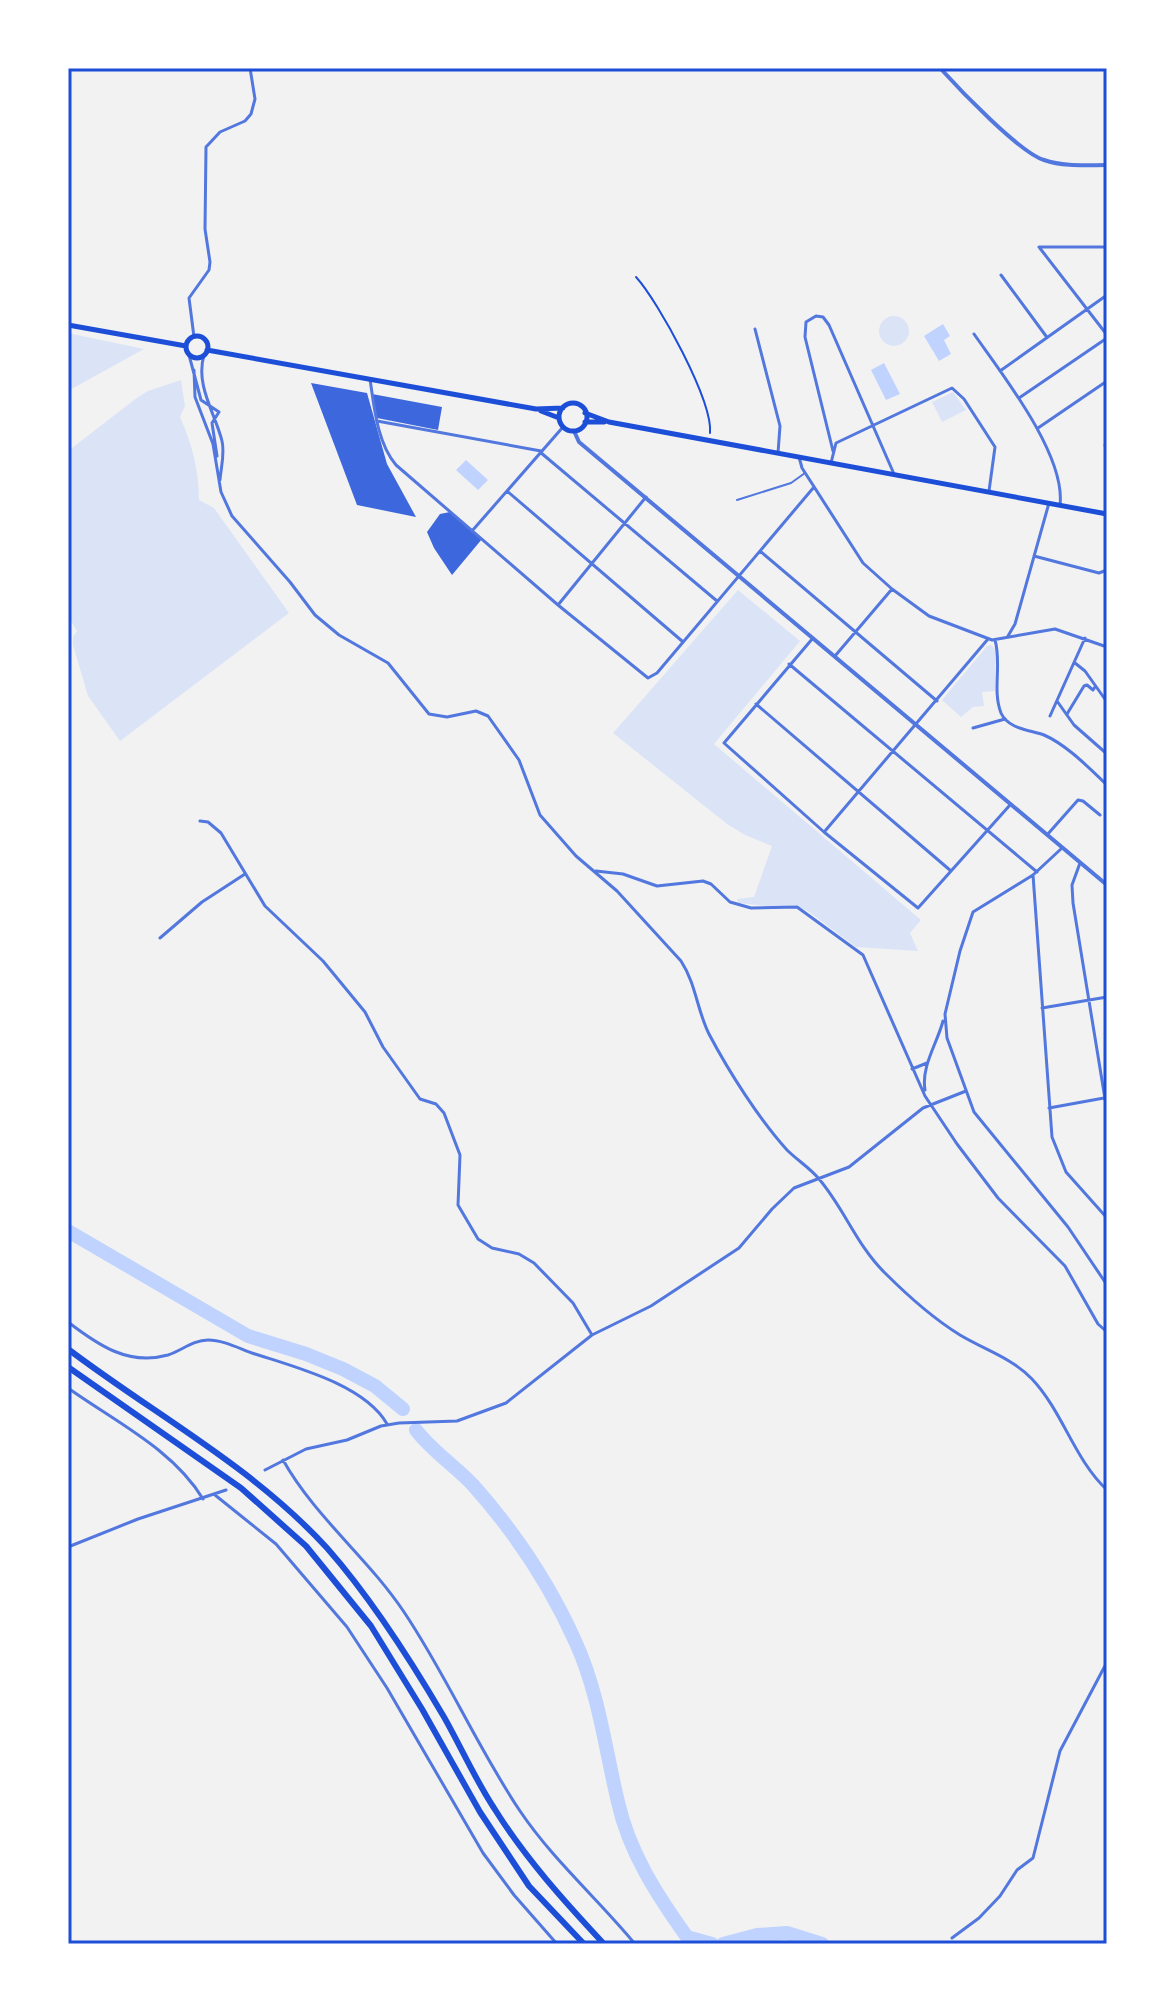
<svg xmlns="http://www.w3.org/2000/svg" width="1175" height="2012" viewBox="0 0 1175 2012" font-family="'Libre Baskerville',serif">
<rect width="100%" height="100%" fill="#f2f2f2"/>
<path fill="#dbe4f7" d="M879 331a15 15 0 1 1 30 0a15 15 0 1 1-30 0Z
M68 333 144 349 68 391Z
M181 380 185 406 180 417C192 444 199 470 199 500L214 508 289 613 120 741 88 696 73 645V637L77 631 68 616V451L138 397 148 391Z
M953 392 966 410 942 422 932 402Z
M738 590 800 641 714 744 921 920 910 933 918 951 856 947 809 912 795 905 777 907 738 903 737 899 754 897 772 846 745 835 727 824 613 733Z
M991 645 996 650 995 691 982 692 984 706 973 707 961 717 942 700 987 646Z"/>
<path fill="#bfd3fe" d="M943 324 950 336 944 340 951 354 939 361 924 336Z
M884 363 900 394 886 400 871 370Z
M466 460 488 480 478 490 456 470Z"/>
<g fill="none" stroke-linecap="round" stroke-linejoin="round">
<path stroke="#bfd3fe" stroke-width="14" d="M68 1231 248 1336 306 1354 343 1369 375 1386 403 1409
M416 1430C432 1451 455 1466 473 1485 514 1531 551 1587 576 1643 599 1694 605 1748 618 1802 629 1852 657 1895 687 1937L712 1944
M723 1944 757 1935 787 1933 822 1944"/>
</g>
<path fill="#3d67dc" d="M311 383 367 393 387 464 416 517 357 505Z
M372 394 442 407 438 430 377 418Z
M450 512 482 539 452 575 434 548 427 532 440 514Z"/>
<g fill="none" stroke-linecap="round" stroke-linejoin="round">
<path stroke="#1d4ed8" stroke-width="2" d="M636 277C658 301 713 401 710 433"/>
<path stroke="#5277de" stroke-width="2" d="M737 500 791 483 805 473"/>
<path stroke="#5277de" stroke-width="3" d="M377 421 541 451
M1107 440 1105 445 1107 455
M1067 714 1084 686 1087 685 1093 690 1095 687
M973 728 1005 719"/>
<path stroke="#5277de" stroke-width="3" d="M1039 247 1107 335
M1039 247H1107
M1001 275 1046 336
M755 329 780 426 778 453
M974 334C1002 374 1066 455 1060 505
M194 337 189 298 209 270 210 262 205 229 206 147 220 132 245 121 251 114 255 99 250 68
M189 355 201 400 219 412 212 423 217 456
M204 355C195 385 215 413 222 441 225 454 221 467 220 480
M194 370 195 397 213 444 221 492 232 516 290 582 315 615 339 635 388 663 429 714 447 717 476 711 488 716 519 760 540 815 576 856 617 891 681 961C696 984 697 1010 709 1034 729 1072 759 1119 787 1150 797 1160 810 1168 819 1179 844 1208 857 1246 885 1273 907 1295 934 1319 960 1335 985 1350 1012 1358 1032 1379 1063 1412 1074 1459 1107 1490
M1000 371 1107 295
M370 379C374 406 377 443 396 465L558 605 648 678 657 673 814 487
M1019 398 1107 338
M1038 428 1107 381
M833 451 805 337 806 322 816 316 823 317 829 325 894 474
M540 452 717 601
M799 457 802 468 863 563 892 589 929 616 992 640 1055 629 1107 647
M831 463 836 443 952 388 964 399 995 447 989 491
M507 491 682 641
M472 531 563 427
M760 551 937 701
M1034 556 1099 573 1107 570
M558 605 646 497
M1008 636 1015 624 1049 503
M813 638 724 743 824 832 918 908 1010 805
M995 640C1002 664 992 690 1001 713 1008 729 1030 730 1044 735 1067 745 1089 768 1107 785
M835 656 892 589
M1075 663 1085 671 1107 702
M789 664 1037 872
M1057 701 1074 725 1107 754
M756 704 951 871
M1050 716 1085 638
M200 821 208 822 221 833 265 906 323 961 365 1012 383 1047 420 1099 436 1104 444 1113 460 1155 458 1205 478 1239 492 1248 519 1254 534 1263 573 1303 592 1335
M825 831 988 639
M1047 835 1078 800 1083 801 1100 815
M1080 863 1072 885 1073 903 1107 1111
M596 871 623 874 657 886 703 881 711 884 730 902 751 908 797 907 863 955 925 1096 957 1144 998 1198 1065 1266 1098 1324 1107 1332
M1033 875 1052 1137 1066 1172 1107 1218
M160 938 202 902 245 874
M1042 1008 1107 997
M945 1014 947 1038 974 1112 1068 1227 1107 1285
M945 1014 960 951 973 912 1033 875 1062 848
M912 1069 927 1063
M925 1090C921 1066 937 1044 943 1021
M1049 1108 1104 1098
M68 1322C98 1345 128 1366 168 1355 181 1351 193 1340 208 1340 224 1340 240 1349 255 1354 295 1367 365 1385 387 1424
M68 1388C114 1421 173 1449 203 1499
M283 1460C315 1517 368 1558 404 1612 447 1676 477 1747 520 1811 553 1860 598 1899 635 1944
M265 1470 306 1449 347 1440 381 1426 399 1423 457 1421 506 1403 592 1335 651 1306 739 1248 772 1209 794 1188 849 1167 923 1108 966 1091
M215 1495 276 1544 347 1627 387 1688 483 1853 514 1895 557 1944
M68 1547 138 1519 226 1490
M952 1938 979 1918 1000 1896 1017 1870 1033 1858 1060 1751 1107 1662"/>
<path stroke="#5277de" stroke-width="4" d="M940 68C959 89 1020 153 1044 160 1064 167 1086 165 1107 165
M574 431 579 442 1107 885"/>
<path stroke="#1d4ed8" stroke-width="5" d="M68 325 186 346
M186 347a11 11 0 1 1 22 0a11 11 0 1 1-22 0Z
M207 350 536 409 563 408
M559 417a14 14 0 1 1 28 0a14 14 0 1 1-28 0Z
M541 411 559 418
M585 413 609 422 1107 514
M585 422H604"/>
<path stroke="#1d4ed8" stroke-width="6" d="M68 1349C155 1415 252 1466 327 1548 372 1599 410 1659 444 1717 461 1747 475 1779 494 1808 525 1858 564 1901 604 1944
M68 1367 241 1488 306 1546 371 1626 422 1709 480 1812 529 1886 584 1944"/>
</g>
<rect width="1175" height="2012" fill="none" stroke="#ffffff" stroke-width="140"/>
<rect x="70" y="70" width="1035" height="1872" fill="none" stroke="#1d4ed8" stroke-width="3"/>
</svg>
